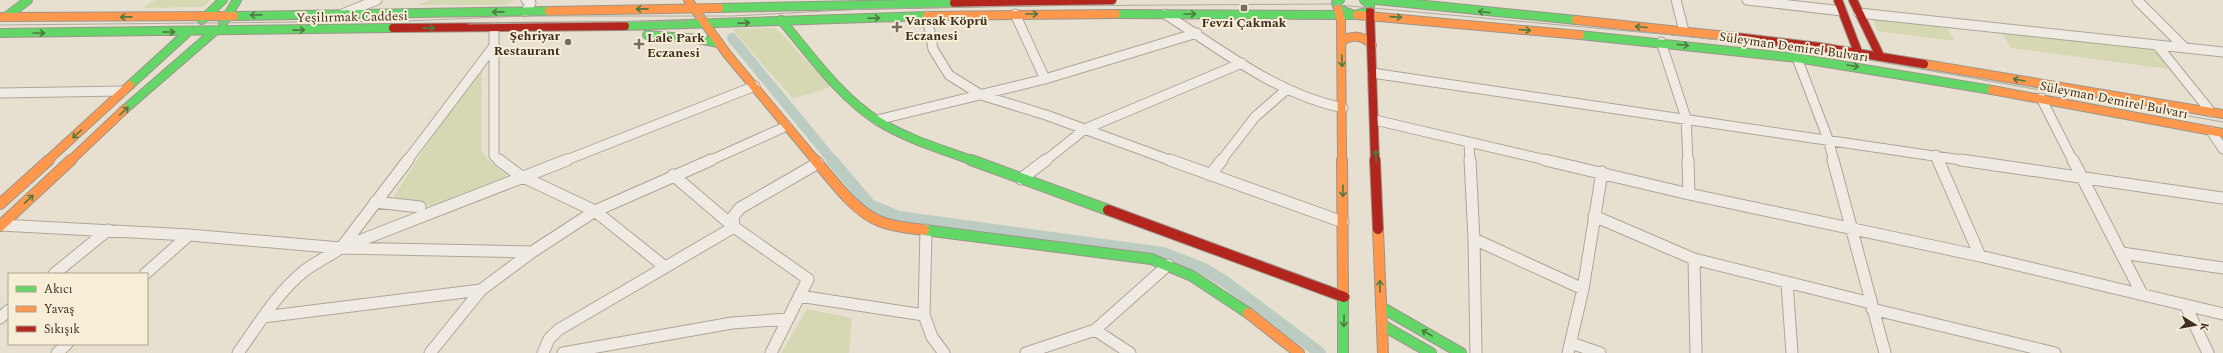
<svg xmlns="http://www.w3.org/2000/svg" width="2223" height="353" viewBox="0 0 2223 353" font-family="Spectral,serif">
<rect width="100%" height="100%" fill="#e7e0d1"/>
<path fill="#d6d7b3" d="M155 0H211L203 7 143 8Z
M429 0H515L504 5H418Z
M1873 18 1945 25 1955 41 1877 31Z
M776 28 831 87 793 99 732 29Z
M2001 32 2155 49 2168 69 2011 48Z
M482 71 481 150 487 159 507 176 432 206 391 201 472 74Z
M807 309 852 318 849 353H781Z"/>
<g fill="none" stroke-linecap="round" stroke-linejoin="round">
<path stroke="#bcccc2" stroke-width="10" d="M732 38 833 161"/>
<path stroke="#bcccc2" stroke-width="12" d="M832 160 870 205 899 217 1163 253 1202 268 1224 281 1320 353"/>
<g stroke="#ada599" stroke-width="11">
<path id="street-far1" d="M1676 0 1684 31
M1747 0 1842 11
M2137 0 2185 48
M525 12 531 3 526 0
M1859 13 2223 52
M342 14 377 0
M1015 14 1045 79
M1165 14C1222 50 1276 94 1343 108
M927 16 933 49 949 75 981 95 1046 115 1172 161
M494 27V156L500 161
M1661 42 1686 118 1688 161
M2157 45 2211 112
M1797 58 1828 139 1834 161
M1372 73 1968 161
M0 93 123 91
M2041 98 2073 161
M877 120 1045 79 1197 33
M1375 120 1550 161
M2211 131 2223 149
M1469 143 1470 161
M1936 155 1938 161
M407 161 494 46
M564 161 755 86
M709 161 787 126
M1045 161 1085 129 1242 63
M1221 161 1255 117 1287 89"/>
</g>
<g stroke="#ada599" stroke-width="13">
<path id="street" d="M499 160 519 175 595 211 665 267
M1170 160 1343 222
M1470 160 1474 239 1476 353
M1545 160 1689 194 1980 256 2223 314
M1688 160 1689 194
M1833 160 1885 353
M1938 160 1980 256
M1961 160 2223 198
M2073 160 2142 294
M673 175 734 227 808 279 771 353
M1210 175 1222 160
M1021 179 1046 160
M375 202 420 207
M1594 216 1694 259 1871 303
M0 225 189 235 341 248 532 252
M926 230 924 315 932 337 944 353
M1474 239 1583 289
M341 248 408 160
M2122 253 2223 268
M1694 259 1696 353
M54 274 108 230
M145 274 189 235
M1787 283 1792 353
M799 296 924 315
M2186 306 2208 353
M1872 309 2055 353
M263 317 481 290
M0 318 9 310
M1095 330 1130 353
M1571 343 1600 353
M57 353 67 344
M238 353C258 325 277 293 304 271 316 262 329 256 341 248L567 160
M430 353 481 290 532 252 595 211 711 160
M543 353 549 339 558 330 734 227 733 217 740 208 818 163
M563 353 732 323 788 319
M1026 353 1095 330 1168 265
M1568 353 1583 289 1602 172"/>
</g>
<g stroke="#9c958a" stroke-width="10">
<path id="fast-far1" d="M1340 0 1336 3 1338 9 1354 15 1370 11V5L1364 0
M1376 0 1576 20
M719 8 954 3
M1116 14 1351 15
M234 16 549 11
M6 17 28 0
M202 20 223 0
M781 20C811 55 839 96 878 121 907 139 941 149 974 161
M223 23 237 0
M625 26 927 16
M0 33 393 28
M647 35 698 39 719 43
M1580 35 1797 58 1992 90
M130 85 188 32
M125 109 215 31"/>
</g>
<g stroke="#9c958a" stroke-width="12">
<path id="fast" d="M971 160 1108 210
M924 230 1151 259 1192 276 1248 313
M1343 295V353
M1381 307 1461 353
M1382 325 1431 353"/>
</g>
<g stroke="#9c958a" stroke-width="10">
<path id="slow-far1" d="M688 0 727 54 816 161
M1338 9 1341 21 1342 161
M549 11 719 8
M1357 15 1580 35
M927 16 1116 14
M0 17 234 16
M1576 20 1736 37
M1341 42C1351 34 1363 35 1372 45
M1924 64 2223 114
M1992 90 2223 133
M47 161 130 85
M70 161 125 109"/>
</g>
<g stroke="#9c958a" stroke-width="12">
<path id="slow" d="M815 160C833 180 853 210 879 221 893 227 909 228 924 230
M1342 160 1343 295
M0 204 49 160
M0 226 71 160
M1378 229 1383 353
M1248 313 1299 353"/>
</g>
<g stroke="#9c958a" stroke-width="10">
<path id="jam-far1" d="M1838 0 1858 52
M1853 0 1880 56
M954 3 1112 0
M1370 11 1375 161
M393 28 625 26
M1736 37 1820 47 1924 64"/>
</g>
<g stroke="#9c958a" stroke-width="12">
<path id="jam" d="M1375 160 1378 229
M1108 210 1344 297"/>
</g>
<use href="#street-far1" stroke="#efebe3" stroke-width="9"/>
<use href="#street" stroke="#efebe3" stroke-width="11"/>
<use href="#fast-far1" stroke="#63d668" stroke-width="8"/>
<use href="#fast" stroke="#63d668" stroke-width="10"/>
<use href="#slow-far1" stroke="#ff974d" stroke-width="8"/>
<use href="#slow" stroke="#ff974d" stroke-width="10"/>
<use href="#jam-far1" stroke="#b3261e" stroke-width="8"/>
<use href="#jam" stroke="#b3261e" stroke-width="10"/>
<path stroke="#afaaa2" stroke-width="1" d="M468 24 688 21
M0 25 404 21 525 16H732L864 9 1016 6 1328 4 1672 35 1812 50 2223 122"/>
</g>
<defs><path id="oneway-shaft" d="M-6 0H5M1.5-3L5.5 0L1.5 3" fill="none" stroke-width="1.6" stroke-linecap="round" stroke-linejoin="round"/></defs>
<g stroke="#4e7a40">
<use href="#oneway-shaft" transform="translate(642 9) rotate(179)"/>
<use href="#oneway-shaft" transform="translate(498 12) rotate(179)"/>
<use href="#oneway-shaft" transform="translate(1484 12) rotate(-174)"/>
<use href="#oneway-shaft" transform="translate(1032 14)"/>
<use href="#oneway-shaft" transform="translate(1190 14)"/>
<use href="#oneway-shaft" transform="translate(256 15) rotate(179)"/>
<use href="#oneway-shaft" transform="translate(126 17) rotate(179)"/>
<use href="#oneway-shaft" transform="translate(1396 17) rotate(4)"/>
<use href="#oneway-shaft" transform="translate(874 18) rotate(-2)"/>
<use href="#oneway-shaft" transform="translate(744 23) rotate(-4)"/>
<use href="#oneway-shaft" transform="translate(1641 27) rotate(-175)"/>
<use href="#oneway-shaft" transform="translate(429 28) rotate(-1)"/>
<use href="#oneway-shaft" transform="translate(299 30) rotate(-1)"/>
<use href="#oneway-shaft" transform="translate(1525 30) rotate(5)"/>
<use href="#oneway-shaft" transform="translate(169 32)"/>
<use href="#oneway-shaft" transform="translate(39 33)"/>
<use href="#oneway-shaft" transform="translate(1683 45) rotate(6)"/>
<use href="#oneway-shaft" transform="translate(1342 61) rotate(88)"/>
<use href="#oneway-shaft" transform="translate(1853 66) rotate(9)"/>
<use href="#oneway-shaft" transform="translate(2019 80) rotate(-170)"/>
<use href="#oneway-shaft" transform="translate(124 111) rotate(-42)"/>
<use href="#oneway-shaft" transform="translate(77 134) rotate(138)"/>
<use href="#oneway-shaft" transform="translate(1376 156) rotate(-92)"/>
<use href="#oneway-shaft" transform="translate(1343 191) rotate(90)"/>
<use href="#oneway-shaft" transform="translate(29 199) rotate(-43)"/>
<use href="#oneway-shaft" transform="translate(1380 286) rotate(-92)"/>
<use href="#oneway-shaft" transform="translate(1344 321) rotate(91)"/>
<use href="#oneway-shaft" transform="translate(1427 333) rotate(-150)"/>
</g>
<g fill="#786c5e" stroke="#f7eed8" stroke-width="1.5">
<rect x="1240" y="4" width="8" height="8" rx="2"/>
<path d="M895 21h4v4h4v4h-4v4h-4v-4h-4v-4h4z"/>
<circle cx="568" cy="42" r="4"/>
<path d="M637 38h4v4h4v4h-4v4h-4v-4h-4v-4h4z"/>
</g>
<g text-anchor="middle" stroke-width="4" stroke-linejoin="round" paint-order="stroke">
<g font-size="13" fill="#3d2e20" stroke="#f7eed8">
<text transform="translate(352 16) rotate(-1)" y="5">Yeşilırmak Caddesi</text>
<text transform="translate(1794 46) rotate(8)" y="5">Süleyman Demirel Bulvarı</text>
<text transform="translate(2114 99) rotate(11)" y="5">Süleyman Demirel Bulvarı</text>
</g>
<g font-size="13" font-weight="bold" fill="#3d2e20" stroke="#f7eed8" text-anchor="start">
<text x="905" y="25">Varsak Köprü<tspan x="905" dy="15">Eczanesi</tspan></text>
<text x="1244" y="27" text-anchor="middle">Fevzi Çakmak</text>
<text x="560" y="40" text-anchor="end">Şehriyar<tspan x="560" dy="15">Restaurant</tspan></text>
<text x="647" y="42">Lale Park<tspan x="647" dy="15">Eczanesi</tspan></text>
</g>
</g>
<rect x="8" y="273" width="140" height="72" fill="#f7eed8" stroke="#ada18e"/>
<rect x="16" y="286" width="20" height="6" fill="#63d668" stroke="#ada18e"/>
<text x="44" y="293" font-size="12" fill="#3d2e20">Akıcı</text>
<rect x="16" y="306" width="20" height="6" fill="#ff974d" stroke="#ada18e"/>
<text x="44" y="313" font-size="12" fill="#3d2e20">Yavaş</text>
<rect x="16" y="326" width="20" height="6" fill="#b3261e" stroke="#ada18e"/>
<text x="44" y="333" font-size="12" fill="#3d2e20">Sıkışık</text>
<g transform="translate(2195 325) rotate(101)" stroke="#f7eed8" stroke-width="3" paint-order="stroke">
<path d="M0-3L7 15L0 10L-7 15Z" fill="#3d2e20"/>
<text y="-6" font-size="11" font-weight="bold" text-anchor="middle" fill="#3d2e20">K</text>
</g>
</svg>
